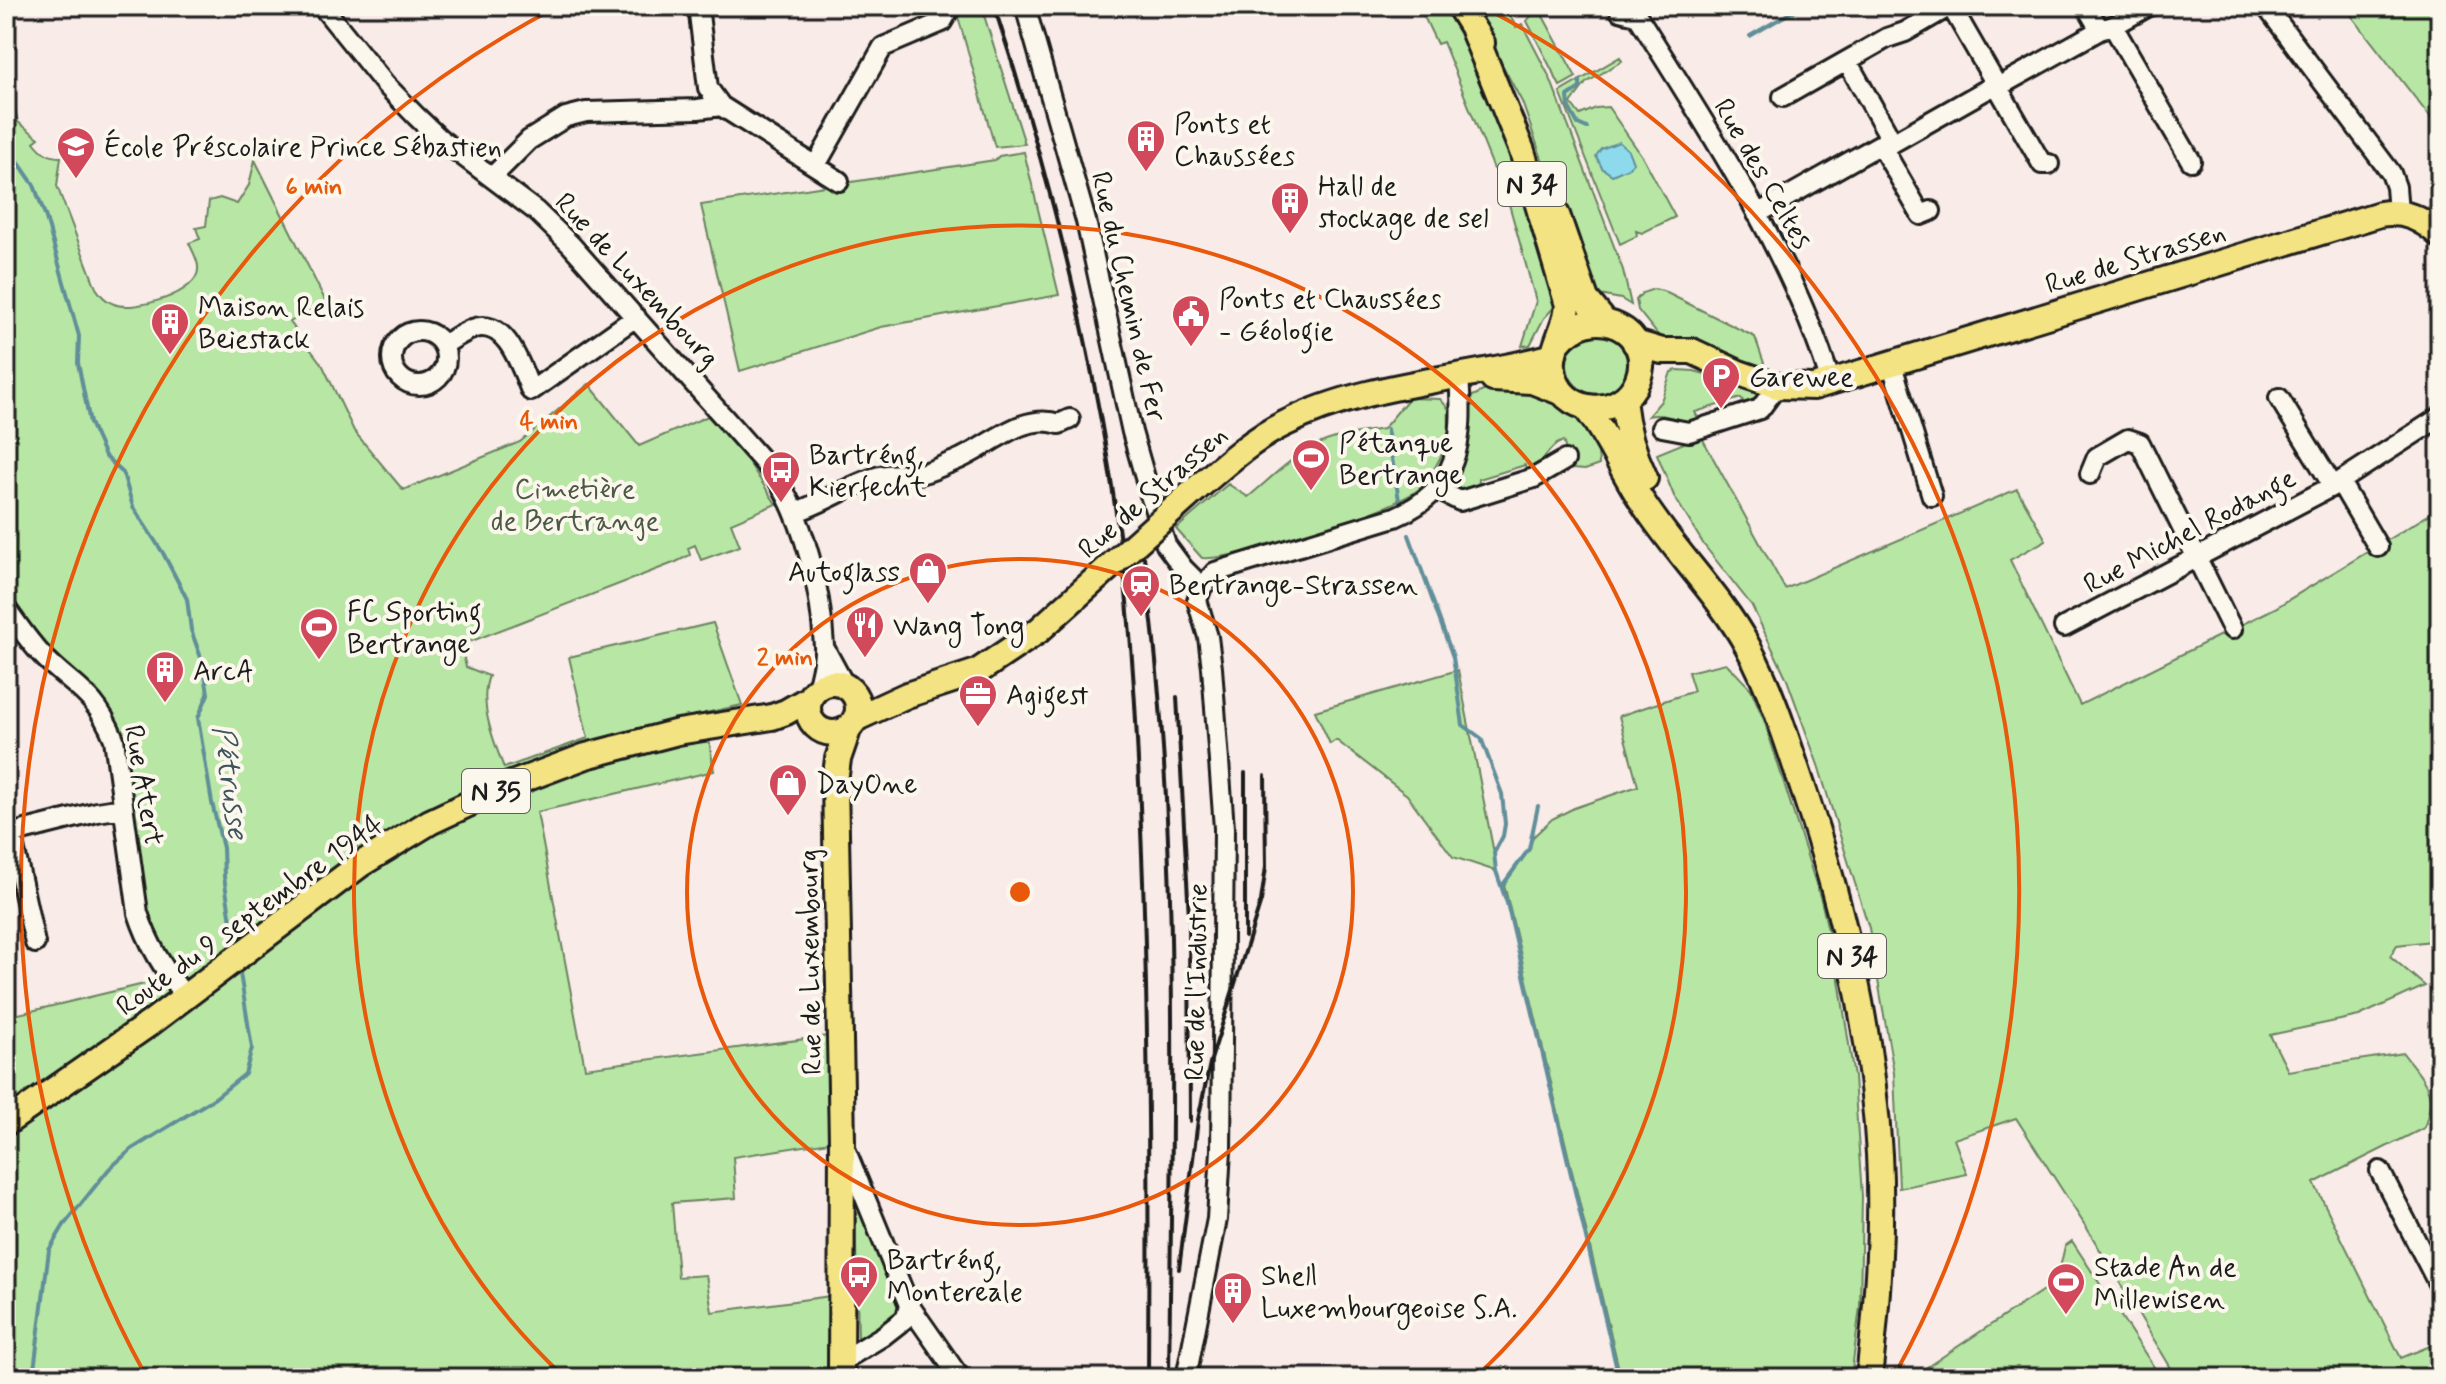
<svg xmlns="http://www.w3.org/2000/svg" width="2446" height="1384" viewBox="0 0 2446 1384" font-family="Mynerve,sans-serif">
<rect width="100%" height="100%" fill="#f9ebe8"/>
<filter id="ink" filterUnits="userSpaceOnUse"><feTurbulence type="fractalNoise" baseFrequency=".0125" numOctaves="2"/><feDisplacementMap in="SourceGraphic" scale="16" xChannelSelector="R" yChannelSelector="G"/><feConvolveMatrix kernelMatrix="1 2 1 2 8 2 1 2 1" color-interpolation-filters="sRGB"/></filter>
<g filter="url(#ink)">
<path fill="#b8e7a5" stroke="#6a8260" stroke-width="2" d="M955 6H981L1025 144 995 147Z
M1419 6H1444L1473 58 1514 147 1559 302 1544 318 1530 345 1522 346 1536 301 1499 168 1494 169 1443 42 1437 44Z
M1471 6H1505L1516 27 1522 24 1550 78 1623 270 1631 305 1621 299 1589 293 1522 102Z
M2344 6H2440V130Z
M1538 7 1576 77 1560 86 1527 21Z
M1620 57 1622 61 1586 83 1571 103 1580 115 1596 108 1608 107 1644 159 1675 217 1642 233 1636 231 1637 236 1620 244 1560 92Z
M6 92 14 105 18 122 39 138 34 142C42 152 48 157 61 157L57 186 96 288C101 295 105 301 114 304 133 312 201 294 198 267 198 260 192 250 189 243L200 239 196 228 206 226 209 201 220 198 237 204 249 185 255 160 326 302 290 322 323 366 354 431 403 490 520 442 589 384 639 446 708 416 748 461 776 504 731 523 740 546 701 560 695 545 688 548 690 555 676 562 472 641 460 643 466 667 489 676C478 703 494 742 504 768L588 738 569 657 713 623 742 705 705 713 714 771 537 812 585 1068 828 1036 830 1142 733 1157 736 1198 672 1203 678 1277 706 1275 712 1312 831 1296 828 1378H6V1017L169 978 144 933 114 739 6 608Z
M1024 152 1059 295 881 327 740 371 701 205 995 160 999 156Z
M1654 289 1663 291 1755 337 1766 369 1699 343 1662 340 1638 310 1636 300 1642 293Z
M1567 364a30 30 0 1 1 60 0a30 30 0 1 1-60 0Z
M1677 370 1694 371 1757 388 1761 395 1759 404 1747 408 1741 398 1695 412 1700 422C1681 425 1667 411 1648 416L1661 401 1671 372Z
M1533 385C1568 406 1598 418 1599 465L1585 470 1572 469 1563 441C1546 447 1542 468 1526 475L1525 465 1479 479 1478 490 1467 493 1456 490 1455 480 1469 444 1471 397 1487 389Z
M1409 398 1440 399 1449 409C1448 418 1450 431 1448 440 1446 448 1428 482 1422 487 1394 511 1238 561 1202 558L1176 529 1228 484 1248 497C1269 480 1290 458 1315 446 1336 435 1360 433 1383 429Z
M1701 436 1785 589 2017 489 2046 540 2010 560 2080 705 2275 608 2440 508V940L2397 945 2390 956 2425 986 2359 1016 2270 1035 2288 1071 2403 1053C2425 1083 2438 1090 2424 1128L2314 1183 2401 1358 2440 1342V1378H2177L2088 1230 2016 1118 1954 1139 1967 1174 1899 1188 1894 1073 1869 928 1818 765 1786 677 1752 606 1704 545 1674 496 1657 454Z
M1726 663 1751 689 1764 720 1821 900 1838 973 1854 1077 1862 1196 1860 1307 1851 1378H1621L1504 884 1529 849 1533 837 1552 819 1574 808 1638 786 1619 716 1694 691 1688 672Z
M1458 670 1494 853 1496 871 1453 857 1407 795 1336 740 1330 744 1315 711Z
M857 1198 900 1299C900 1322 881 1328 863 1339H858L855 1200Z
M2072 1241 2161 1378H1961L1954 1367 1942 1378H1925L1927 1367 2057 1281 2065 1246Z"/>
<path fill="#8edaed" stroke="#608e99" stroke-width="2" d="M1619 142 1628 150 1633 163 1628 168 1612 175 1602 168 1596 156 1601 149Z"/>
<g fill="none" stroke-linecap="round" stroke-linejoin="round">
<path stroke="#608e99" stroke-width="4" d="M1750 36 1802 6
M1580 81V88L1568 96 1569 108 1578 124 1587 128
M6 144 34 185 46 218 79 336 78 363 90 423 105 456 123 473 133 507 163 553 187 599 191 630 204 666 208 694 198 718 212 803 223 848 224 877 235 946
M1387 429 1399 500
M1409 535 1453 657 1463 725 1481 738 1502 794 1505 824 1503 836 1494 853 1496 871 1507 903 1619 1378
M1502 886 1529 849 1538 806
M33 1378 49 1250 64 1225 109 1169 132 1149 215 1098 245 1074 252 1048 239 967"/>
<g stroke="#1c1c1c" stroke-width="24">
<path id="minor" d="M322 6 384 83 416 116 439 138 536 211 571 245 775 475C805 523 821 589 824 646 825 661 820 675 817 689
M698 6 708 88 721 106
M1025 6 1086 221 1132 432 1150 495 1166 545 1183 568 1202 587
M1951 6 2042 164H2049
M2086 6 2100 30
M2266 6 2391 173 2396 187 2398 212
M1620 11 1637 15C1710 132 1790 250 1831 383
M2113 26 2191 161
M1847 61 1887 132 1886 154 1921 215 1931 211
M1783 97 1887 38 1905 32 1950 6
M816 165 883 47 942 22 949 10 948 6
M492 177 529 140 566 117 586 112 698 109 721 106 839 181
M1757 214 1879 145 1894 142 1991 87 2003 84 2100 30 2113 26 2149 6
M392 358a27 27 0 1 1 54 0a27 27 0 1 1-54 0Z
M443 345C452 340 462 333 472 329 506 316 521 367 531 391L636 317
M1892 365 1932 496
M2279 398 2333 486
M1662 427 1689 432 1760 409 1777 386
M2090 474 2097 457 2128 439 2140 443 2232 629
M2340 482 2378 547
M1436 489 1460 501 1534 478 1565 460
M795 512C825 503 850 484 880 476 892 473 905 475 917 474 929 473 941 466 952 462 986 450 1021 411 1059 424L1070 419
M6 608C17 624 28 640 41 654 73 688 94 690 114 739L138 913C148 944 165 972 186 997
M2064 627 2333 486 2440 417
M825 649 845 686
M11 833 35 943
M6 835 97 812 123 808
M2380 1171 2440 1287
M909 1305 960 1378
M842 1361 883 1336 906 1318 909 1305 846 1151
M1186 1378 1217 1219 1221 1150 1224 828 1212 668 1208 637 1197 600 1202 587 1215 572 1395 517C1460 489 1464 441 1459 377"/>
</g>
<g stroke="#1c1c1c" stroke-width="30">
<path id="major" d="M1459 6 1482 43
M1473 30 1522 151 1568 305C1567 327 1550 348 1553 370 1559 416 1622 421 1638 379 1656 331 1593 299 1558 343
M1557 215 1586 299 1604 321
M1635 343 1662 351H1692L1739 373 1777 386 1814 387 2380 214C2405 210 2422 219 2440 235
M1493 379 1532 381 1563 393
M1623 400C1626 428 1633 453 1645 478
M1585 407C1608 436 1619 465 1638 495 1671 549 1718 592 1748 647 1773 693 1788 744 1805 794 1844 911 1872 1030 1879 1154 1883 1229 1877 1304 1869 1378
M1195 490C1223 466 1251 440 1284 424 1367 382 1466 380 1553 356
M808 708a25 25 0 1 1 50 0a25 25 0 1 1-50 0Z
M855 719 907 695 977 672 1038 631
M6 1123 149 1024 361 864 430 822 509 785 586 756 678 732 772 717 786 712 810 698
M841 1378 842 1141 835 782 838 759 849 727"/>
</g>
<use href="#minor" stroke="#fbf7ec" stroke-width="18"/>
<use href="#major" stroke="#f4e382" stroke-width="24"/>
<path stroke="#1c1c1c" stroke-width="4" d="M994 6C1052 182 1097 365 1121 549 1134 650 1138 753 1142 855 1149 1029 1149 1203 1148 1378
M1144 557C1181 827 1172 1106 1169 1378
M1177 697 1189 917 1190 1121
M1245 937V773
M1179 1269 1198 1120 1210 1063 1261 901 1266 867 1265 776"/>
<g stroke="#1c1c1c" stroke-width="30" stroke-linecap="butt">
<path id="major-bridge" d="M1038 631 1195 490"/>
</g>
<use href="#major-bridge" stroke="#f4e382" stroke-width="24"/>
</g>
</g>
<g fill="none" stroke="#e8590c" stroke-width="4">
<circle cx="1020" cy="892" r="333"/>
<path d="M562 1375A666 666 0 1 1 1478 1375"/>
<path d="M146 1376A999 999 0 0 1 551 10M1489 10A999 999 0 0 1 1894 1376"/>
</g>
<defs>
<g id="building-pin" transform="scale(2)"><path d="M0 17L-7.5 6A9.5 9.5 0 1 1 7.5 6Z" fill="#d1495b" stroke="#fbf7ec"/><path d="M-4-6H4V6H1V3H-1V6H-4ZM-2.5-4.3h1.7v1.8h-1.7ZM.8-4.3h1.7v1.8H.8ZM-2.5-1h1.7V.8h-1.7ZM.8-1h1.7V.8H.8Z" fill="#fff"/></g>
<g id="school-pin" transform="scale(2)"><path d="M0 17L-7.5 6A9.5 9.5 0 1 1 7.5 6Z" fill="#d1495b" stroke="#fbf7ec"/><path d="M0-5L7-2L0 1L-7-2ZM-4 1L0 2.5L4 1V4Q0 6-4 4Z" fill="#fff"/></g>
<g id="civic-pin" transform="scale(2)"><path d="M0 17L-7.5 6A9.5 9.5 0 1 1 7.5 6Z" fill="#d1495b" stroke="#fbf7ec"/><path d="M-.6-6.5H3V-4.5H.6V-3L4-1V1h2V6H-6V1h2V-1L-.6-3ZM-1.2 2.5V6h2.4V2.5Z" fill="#fff"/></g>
<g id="parking-pin" transform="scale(2)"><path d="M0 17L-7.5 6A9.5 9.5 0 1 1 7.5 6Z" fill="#d1495b" stroke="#fbf7ec"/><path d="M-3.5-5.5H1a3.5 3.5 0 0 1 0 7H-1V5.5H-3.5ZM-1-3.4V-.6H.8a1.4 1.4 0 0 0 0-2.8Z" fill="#fff"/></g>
<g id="stadium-pin" transform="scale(2)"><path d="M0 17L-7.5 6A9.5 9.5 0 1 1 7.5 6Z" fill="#d1495b" stroke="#fbf7ec"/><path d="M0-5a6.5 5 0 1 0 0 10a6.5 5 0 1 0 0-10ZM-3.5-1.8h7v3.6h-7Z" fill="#fff"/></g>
<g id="bus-pin" transform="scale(2)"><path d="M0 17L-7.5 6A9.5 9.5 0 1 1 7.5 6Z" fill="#d1495b" stroke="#fbf7ec"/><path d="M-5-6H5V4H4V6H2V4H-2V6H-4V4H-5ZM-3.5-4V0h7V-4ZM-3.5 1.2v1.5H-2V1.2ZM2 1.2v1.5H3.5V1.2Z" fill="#fff"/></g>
<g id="shop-pin" transform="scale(2)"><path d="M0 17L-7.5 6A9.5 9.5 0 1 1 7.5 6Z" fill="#d1495b" stroke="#fbf7ec"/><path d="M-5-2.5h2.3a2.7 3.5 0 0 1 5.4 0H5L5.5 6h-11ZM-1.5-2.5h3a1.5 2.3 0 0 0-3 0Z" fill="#fff"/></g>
<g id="station-pin" transform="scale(2)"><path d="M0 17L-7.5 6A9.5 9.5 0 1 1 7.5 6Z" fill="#d1495b" stroke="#fbf7ec"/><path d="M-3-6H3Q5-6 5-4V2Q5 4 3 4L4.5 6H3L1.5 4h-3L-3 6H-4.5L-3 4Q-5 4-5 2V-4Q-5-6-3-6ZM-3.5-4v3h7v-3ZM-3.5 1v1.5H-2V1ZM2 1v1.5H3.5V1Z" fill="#fff"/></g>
<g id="restaurant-pin" transform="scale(2)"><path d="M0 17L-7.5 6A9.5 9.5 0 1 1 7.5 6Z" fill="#d1495b" stroke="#fbf7ec"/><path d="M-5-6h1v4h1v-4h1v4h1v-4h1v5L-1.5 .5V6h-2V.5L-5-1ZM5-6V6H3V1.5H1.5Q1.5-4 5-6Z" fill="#fff"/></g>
<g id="office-pin" transform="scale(2)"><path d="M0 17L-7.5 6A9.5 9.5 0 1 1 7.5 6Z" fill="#d1495b" stroke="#fbf7ec"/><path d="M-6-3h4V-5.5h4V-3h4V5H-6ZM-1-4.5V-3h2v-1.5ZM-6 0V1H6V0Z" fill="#fff"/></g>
</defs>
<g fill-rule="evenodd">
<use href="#building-pin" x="1146" y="139"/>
<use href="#school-pin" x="76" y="146"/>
<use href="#building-pin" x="1290" y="201"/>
<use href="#civic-pin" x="1191" y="314"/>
<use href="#building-pin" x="170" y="322"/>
<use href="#parking-pin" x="1721" y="376"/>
<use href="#stadium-pin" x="1311" y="458"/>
<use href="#bus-pin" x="781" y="470"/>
<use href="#shop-pin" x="928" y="571"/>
<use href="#station-pin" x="1141" y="584"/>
<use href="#restaurant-pin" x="865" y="625"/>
<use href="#stadium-pin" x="319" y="627"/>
<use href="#building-pin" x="165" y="670"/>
<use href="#office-pin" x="978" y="694"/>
<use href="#shop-pin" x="788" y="783"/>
<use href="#bus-pin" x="859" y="1275"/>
<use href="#stadium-pin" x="2066" y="1282"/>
<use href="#building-pin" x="1233" y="1291"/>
</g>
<g text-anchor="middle" stroke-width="8" stroke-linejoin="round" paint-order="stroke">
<g fill="#fbf7ec" stroke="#5f5e5a" stroke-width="2">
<rect x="1498" y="162" width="68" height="44" rx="6"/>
<rect x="462" y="769" width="68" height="44" rx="6"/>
<rect x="1818" y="934" width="68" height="44" rx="6"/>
</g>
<g font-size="26" font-weight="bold" fill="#1c1c1c">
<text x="1532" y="193">N 34</text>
<text x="496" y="800">N 35</text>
<text x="1852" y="965">N 34</text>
</g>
<g font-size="28" fill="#1c1c1c" stroke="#fbf7ec" text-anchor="start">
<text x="1174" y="133">Ponts et<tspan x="1174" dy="32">Chaussées</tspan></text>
<text x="104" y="156">École Préscolaire Prince Sébastien</text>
<text x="1318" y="195">Hall de<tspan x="1318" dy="32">stockage de sel</tspan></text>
<text x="1219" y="308">Ponts et Chaussées<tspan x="1219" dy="32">- Géologie</tspan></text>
<text x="198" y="316">Maison Relais<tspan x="198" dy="32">Beiestack</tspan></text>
<text x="1749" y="386">Garewee</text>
<text x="1339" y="452">Pétanque<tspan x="1339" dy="32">Bertrange</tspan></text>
<text x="809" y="464">Bartréng,<tspan x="809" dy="32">Kierfecht</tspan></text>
<text x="900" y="581" text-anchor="end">Autoglass</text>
<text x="1169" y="594">Bertrange-Strassen</text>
<text x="347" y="621">FC Sporting<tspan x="347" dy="32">Bertrange</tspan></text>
<text x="893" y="635">Wang Tong</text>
<text x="193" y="680">ArcA</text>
<text x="1006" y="704">Agigest</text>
<text x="816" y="793">DayOne</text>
<text x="887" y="1269">Bartréng,<tspan x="887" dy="32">Montereale</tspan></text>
<text x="2094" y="1276">Stade An de<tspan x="2094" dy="32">Millewisen</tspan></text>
<text x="1261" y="1285">Shell<tspan x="1261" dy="32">Luxembourgeoise S.A.</tspan></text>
</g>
<g font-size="28" fill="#1c1c1c" stroke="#fbf7ec">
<text transform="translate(1764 173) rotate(60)" y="10">Rue des Celtes</text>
<text transform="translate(2135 257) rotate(-17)" y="10">Rue de Strassen</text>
<text transform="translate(638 279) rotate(47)" y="10">Rue de Luxembourg</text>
<text transform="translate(1130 296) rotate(77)" y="10">Rue du Chemin de Fer</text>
<text transform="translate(1152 491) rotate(-41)" y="10">Rue de Strassen</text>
<text transform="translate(2189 530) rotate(-28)" y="10">Rue Michel Rodange</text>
<text transform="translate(145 785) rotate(80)" y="10">Rue Atert</text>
<text transform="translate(249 914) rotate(-36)" y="10">Route du 9 septembre 1944</text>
<text transform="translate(809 962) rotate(-91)" y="10">Rue de Luxembourg</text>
<text transform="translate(1195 982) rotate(-89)" y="10">Rue de l'Industrie</text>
</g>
<g font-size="28" fill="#4b5945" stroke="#fbf7ec">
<text x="575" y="498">Cimetière<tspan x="575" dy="32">de Bertrange</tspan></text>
</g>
<g font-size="30" font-style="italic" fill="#3e555b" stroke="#fbf7ec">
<text transform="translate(231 782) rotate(82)" y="10">Pétrusse</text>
</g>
</g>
<circle cx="1020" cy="892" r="12" fill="#e8590c" stroke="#fbf7ec" stroke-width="4"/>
<g font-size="24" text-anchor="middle" font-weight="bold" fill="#e8590c" stroke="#fbf7ec" stroke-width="8" stroke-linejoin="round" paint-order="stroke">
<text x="314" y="194">6 min</text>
<text x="549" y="429">4 min</text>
<text x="785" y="665">2 min</text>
</g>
<rect width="2446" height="1384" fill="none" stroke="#fbf7ec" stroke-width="32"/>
<rect x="16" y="16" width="2414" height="1352" fill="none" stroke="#1c1c1c" stroke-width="3" filter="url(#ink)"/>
</svg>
